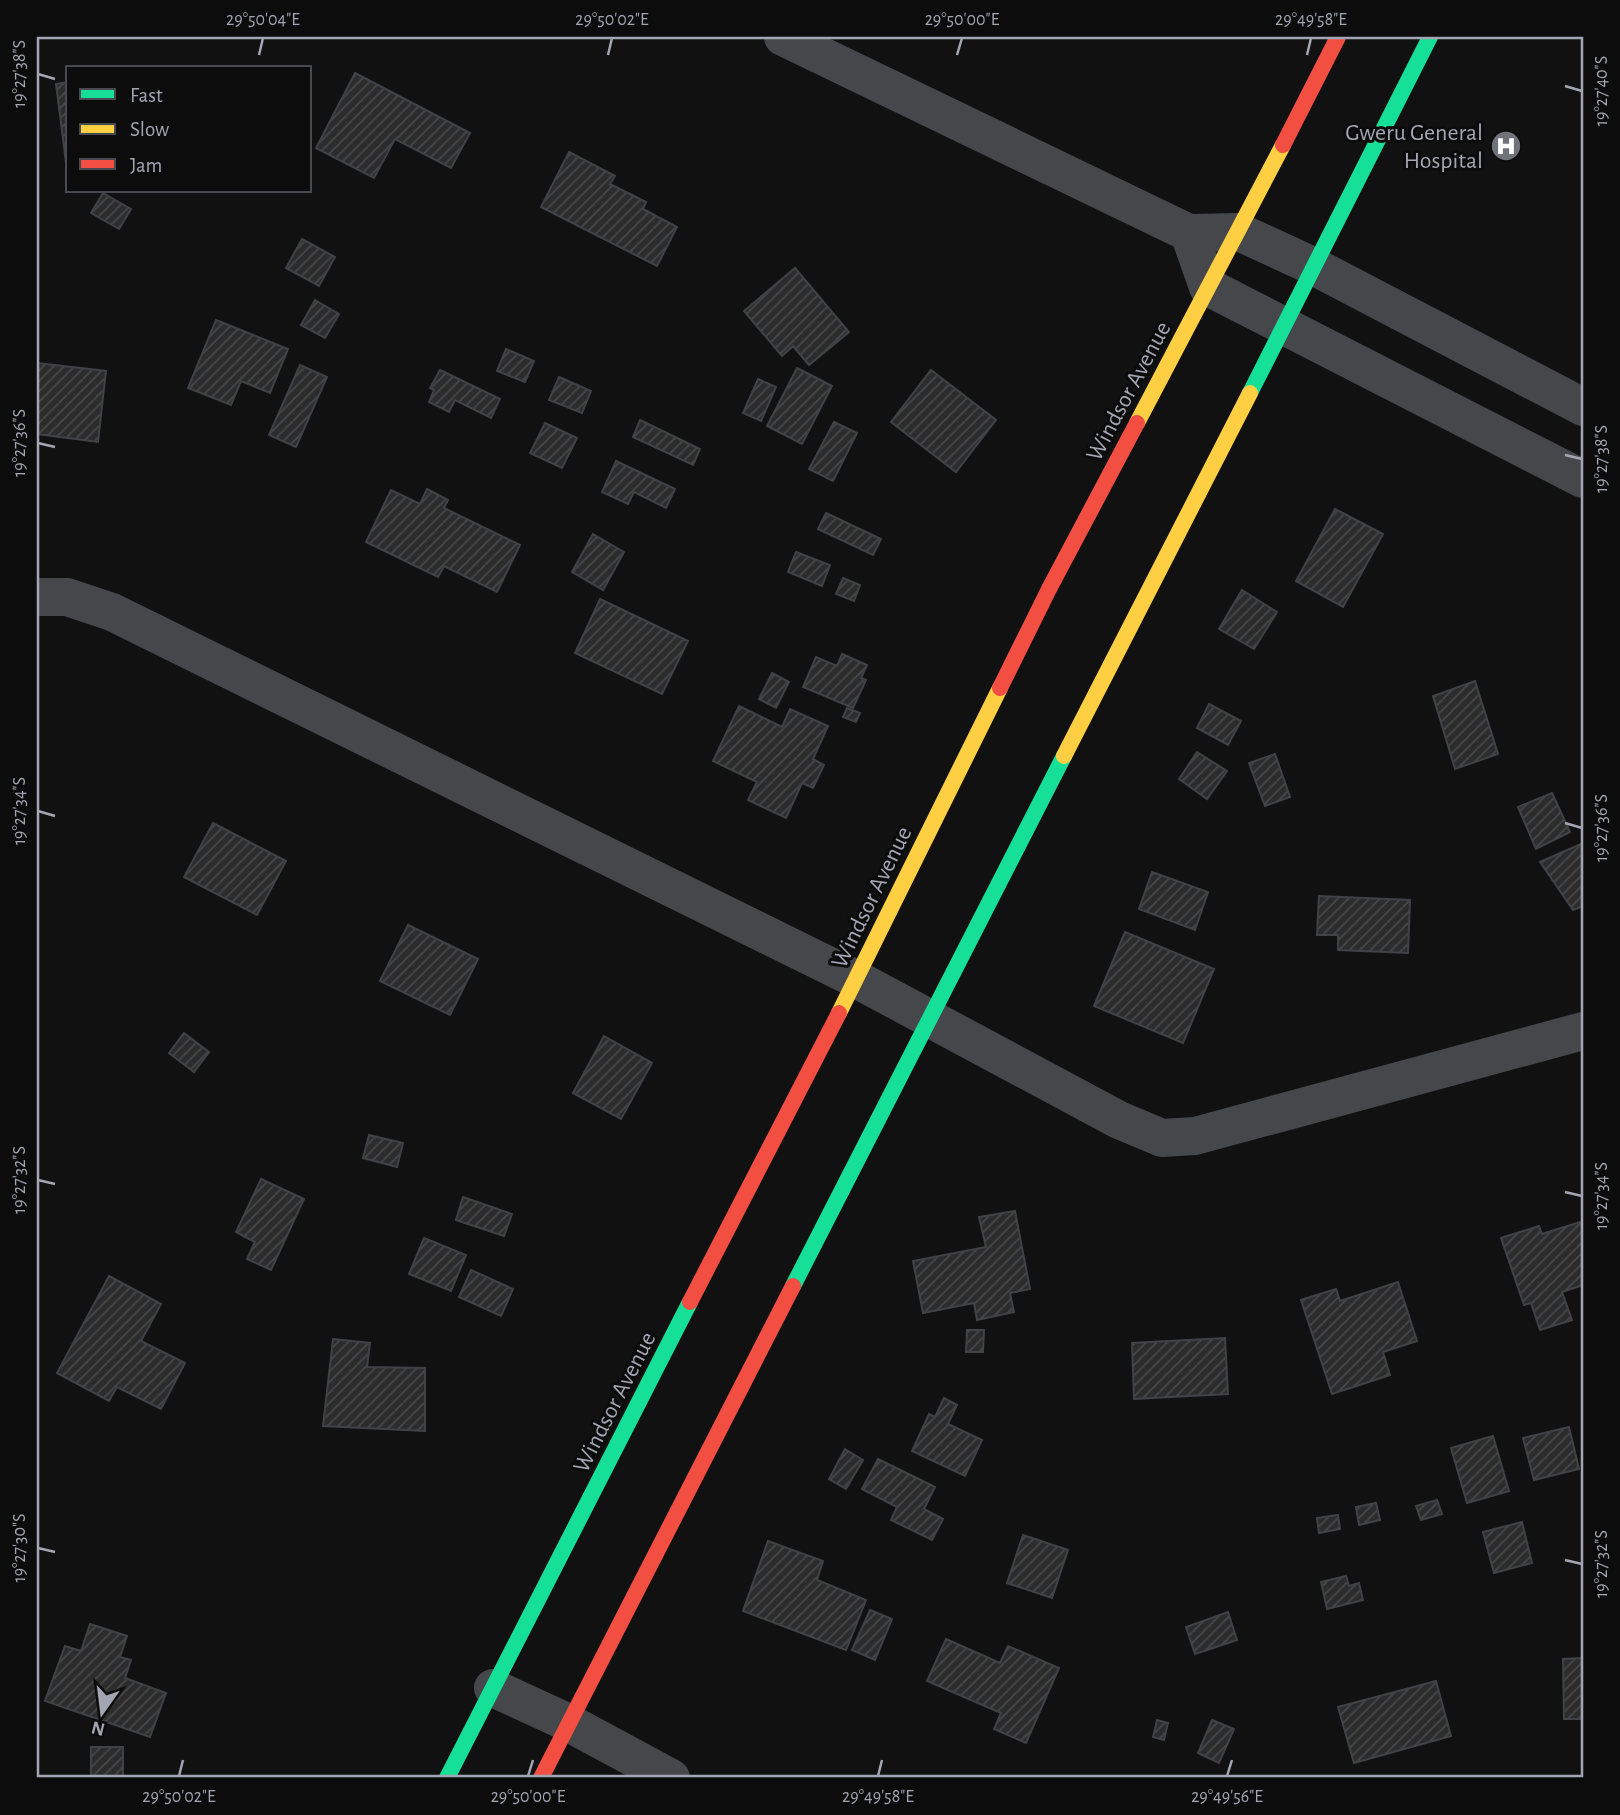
<svg xmlns="http://www.w3.org/2000/svg" width="1620" height="1815" viewBox="0 0 1620 1815" font-family="'Alegreya Sans',sans-serif">
<defs>
<pattern id="building-hatch" width="6" height="6" patternUnits="userSpaceOnUse" patternTransform="scale(1.75)"><rect width="6" height="6" fill="#2c2c2d"/><path d="M-1 1l2-2M0 6l6-6M5 7l2-2" fill="none" stroke="#474849"/></pattern>
</defs>
<rect width="100%" height="100%" fill="#111112"/>
<path fill="url(#building-hatch)" stroke="#414245" stroke-width="2" d="M355 73 470 133 451 168 395 139 374 178 316 148Z
M68 82V178L56 84Z
M569 152 615 176 610 184 646 202 643 209 677 227 657 266 541 207Z
M103 193 131 209 119 229 91 213Z
M302 239 335 257 319 286 286 268Z
M795 268 849 332 809 365 793 346 782 356 744 311Z
M315 300 339 314 325 338 301 325Z
M216 320 288 349 270 393 241 381 231 405 188 388Z
M506 349 534 361 525 382 497 371Z
M37 363 106 371 98 442 37 434Z
M300 365 327 377 296 447 269 435Z
M797 368 832 386 802 444 767 426Z
M440 370 500 399 491 418 455 400 449 412 429 402 434 390 430 388Z
M931 370 996 420 956 472 891 422Z
M559 377 591 391 582 413 549 400Z
M758 379 776 387 761 421 743 413Z
M640 420 700 449 693 465 633 437Z
M834 422 857 433 833 481 809 469Z
M545 423 577 438 562 468 530 453Z
M616 461 675 489 666 508 634 492 628 504 602 492Z
M427 489 448 500 444 508 520 545 497 592 444 566 438 577 366 542 391 490 420 504Z
M1335 509 1383 534 1343 607 1296 581Z
M826 513 881 539 873 555 818 529Z
M593 534 624 552 603 590 572 572Z
M796 552 830 565 822 586 788 572Z
M843 578 860 585 854 601 836 594Z
M1242 590 1277 612 1254 649 1219 629Z
M600 599 688 641 662 694 575 653Z
M842 654 867 665 861 678 866 680 853 708 803 687 816 657 837 666Z
M772 673 789 682 776 708 759 699Z
M1475 681 1498 754 1455 769 1433 696Z
M1209 704 1241 721 1228 745 1197 728Z
M739 706 782 727 790 709 828 726 813 759 824 765 813 788 802 783 786 818 748 800 757 782 713 761Z
M847 708 860 713 856 722 843 717Z
M1197 752 1227 771 1207 799 1179 779Z
M1275 754 1290 797 1265 806 1249 763Z
M1552 793 1570 832 1536 849 1518 807Z
M213 823 286 861 257 915 184 877Z
M1583 843V906L1573 910 1540 862Z
M1152 872 1208 892 1195 930 1139 909Z
M1319 896 1410 900 1408 953 1338 950V935H1317Z
M408 925 478 959 450 1015 380 981Z
M1125 932 1214 969 1183 1043 1094 1006Z
M184 1033 209 1052 194 1072 169 1053Z
M604 1036 652 1063 621 1119 573 1093Z
M369 1135 403 1143 397 1167 363 1158Z
M261 1179 304 1199 271 1270 247 1259 255 1242 236 1232Z
M463 1197 512 1214 504 1236 456 1220Z
M1015 1211 1030 1289 1010 1293 1014 1312 977 1320 974 1303 923 1313 913 1261 986 1247 979 1217Z
M1583 1221V1285L1562 1292 1572 1320 1540 1330 1531 1303 1524 1305 1501 1238 1539 1226 1542 1234Z
M424 1238 466 1255 451 1291 409 1274Z
M471 1270 513 1289 501 1316 459 1297Z
M109 1276 161 1304 141 1341 185 1363 161 1409 117 1387 109 1401 57 1373Z
M1398 1282 1417 1341 1383 1352 1390 1375 1332 1394 1301 1300 1336 1289 1340 1301Z
M967 1330H984L983 1352H966Z
M1225 1338 1228 1394 1134 1399 1132 1343Z
M333 1339 370 1343 367 1367 425 1368V1431L323 1426Z
M944 1398 957 1405 948 1424 982 1440 965 1476 912 1451 929 1414 935 1417Z
M1569 1427 1579 1469 1534 1480 1523 1438Z
M1493 1436 1509 1491 1467 1503 1451 1448Z
M845 1449 863 1460 846 1489 829 1479Z
M878 1459 935 1487 924 1509 943 1519 932 1540 891 1520 897 1507 862 1489Z
M1437 1500 1442 1514 1421 1520 1416 1506Z
M1376 1503 1380 1520 1359 1525 1356 1507Z
M1338 1515 1340 1529 1319 1533 1317 1518Z
M1522 1522 1532 1563 1494 1573 1483 1532Z
M1023 1535 1068 1550 1052 1598 1007 1583Z
M768 1541 823 1561 817 1580 866 1600 846 1650 743 1611Z
M1346 1576 1349 1586 1359 1583 1363 1600 1327 1609 1321 1582Z
M870 1610 892 1619 875 1660 852 1650Z
M1228 1612 1237 1640 1195 1654 1186 1627Z
M90 1624 127 1636 120 1657 131 1660 125 1678 166 1693 150 1737 45 1701 65 1646 81 1651Z
M946 1639 1000 1663 1008 1646 1059 1668 1026 1743 994 1729 1001 1713 927 1681Z
M1583 1658V1719H1564L1563 1659Z
M1436 1681 1451 1736 1354 1763 1338 1707Z
M1157 1720 1168 1723 1164 1740 1153 1737Z
M1212 1720 1234 1729 1219 1763 1198 1753Z
M91 1747H123V1778H91Z"/>
<g fill="none" stroke-linecap="round" stroke-linejoin="round">
<path stroke="#46474a" stroke-width="38" d="M783 37 1189 233 1239 232 1315 267 1583 407
M1189 233 1208 287 1583 479
M37 597H67L112 612 856 979 1119 1120 1162 1138 1195 1136 1583 1031
M493 1688 569 1723 671 1778"/>
<path stroke="#16e098" stroke-width="16" d="M1250 393 1430 37
M793 1286 1064 756
M447 1778 690 1302"/>
<path stroke="#ffcf43" stroke-width="16" d="M1137 423 1283 145
M1064 756 1250 393
M839 1013 1000 688"/>
<path stroke="#f24e42" stroke-width="16" d="M1283 145 1338 37
M1000 688 1049 589 1137 423
M690 1302 839 1013
M541 1778 793 1286"/>
</g>
<path fill="none" stroke="#a3a6b2" stroke-width="2.5" d="M259 55 263 38M608 55 612 38M957 55 962 38M1307 55 1311 38M38 74 55 79M1565 86 1582 91M38 443 55 447M1565 455 1582 459M38 811 55 816M1565 823 1582 828M38 1180 55 1184M1565 1192 1582 1196M38 1548 55 1552M1565 1560 1582 1564M179 1776 183 1760M528 1776 533 1760M878 1776 882 1760M1227 1776 1232 1760"/>
<defs>
<g id="hospital-disc" transform="scale(1.575)"><circle r="9.5" fill="#70727a" stroke="#0c0c0d"/><path d="M-5-5h3v3.5h4V-5h3V5h-3V1.5h-4V5h-3Z" fill="#fff"/></g>
</defs>
<g fill-rule="evenodd">
<use href="#hospital-disc" x="1506" y="146"/>
</g>
<g text-anchor="middle" stroke-width="6" stroke-linejoin="round" paint-order="stroke">
<g font-size="24" fill="#a3a6b2" stroke="#0c0c0d" text-anchor="end">
<text x="1483" y="140">Gweru General<tspan x="1483" dy="28">Hospital</tspan></text>
</g>
<g font-size="24" fill="#a3a6b2" stroke="#0c0c0d">
<text transform="translate(1128 391) rotate(-62)" y="8">Windsor Avenue</text>
<text transform="translate(871 897) rotate(-64)" y="8">Windsor Avenue</text>
<text transform="translate(614 1402) rotate(-63)" y="8">Windsor Avenue</text>
</g>
</g>
<rect width="1620" height="1815" fill="none" stroke="#0c0c0d" stroke-width="77"/>
<rect x="66" y="66" width="245" height="126" fill="#0c0c0d" stroke="#484a4f" stroke-width="2"/>
<rect x="80" y="89" width="35" height="10" fill="#16e098" stroke="#484a4f" stroke-width="2"/>
<text x="130" y="102" font-size="21" fill="#a3a6b2">Fast</text>
<rect x="80" y="124" width="35" height="10" fill="#ffcf43" stroke="#484a4f" stroke-width="2"/>
<text x="130" y="136" font-size="21" fill="#a3a6b2">Slow</text>
<rect x="80" y="159" width="35" height="10" fill="#f24e42" stroke="#484a4f" stroke-width="2"/>
<text x="130" y="172" font-size="21" fill="#a3a6b2">Jam</text>
<g transform="translate(102 1713) rotate(194)" stroke="#0c0c0d" stroke-width="5" paint-order="stroke">
<path d="M0-5L12 26L0 18L-12 26Z" fill="#a3a6b2"/>
<text y="-10" font-size="19" font-weight="bold" text-anchor="middle" fill="#a3a6b2">N</text>
</g>
<rect x="38" y="38" width="1544" height="1738" fill="none" stroke="#a3a6b2" stroke-width="2.5"/>
<g font-size="18" text-anchor="middle" fill="#a3a6b2">
<text x="263" y="25">29°50'04"E</text>
<text x="612" y="25">29°50'02"E</text>
<text x="962" y="25">29°50'00"E</text>
<text x="1311" y="25">29°49'58"E</text>
<text transform="translate(19 74) rotate(-90)" y="6">19°27'38"S</text>
<text transform="translate(1601 91) rotate(-90)" y="6">19°27'40"S</text>
<text transform="translate(19 443) rotate(-90)" y="6">19°27'36"S</text>
<text transform="translate(1601 459) rotate(-90)" y="6">19°27'38"S</text>
<text transform="translate(19 811) rotate(-90)" y="6">19°27'34"S</text>
<text transform="translate(1601 828) rotate(-90)" y="6">19°27'36"S</text>
<text transform="translate(19 1180) rotate(-90)" y="6">19°27'32"S</text>
<text transform="translate(1601 1196) rotate(-90)" y="6">19°27'34"S</text>
<text transform="translate(19 1548) rotate(-90)" y="6">19°27'30"S</text>
<text transform="translate(1601 1564) rotate(-90)" y="6">19°27'32"S</text>
<text x="179" y="1802">29°50'02"E</text>
<text x="528" y="1802">29°50'00"E</text>
<text x="878" y="1802">29°49'58"E</text>
<text x="1227" y="1802">29°49'56"E</text>
</g>
</svg>
